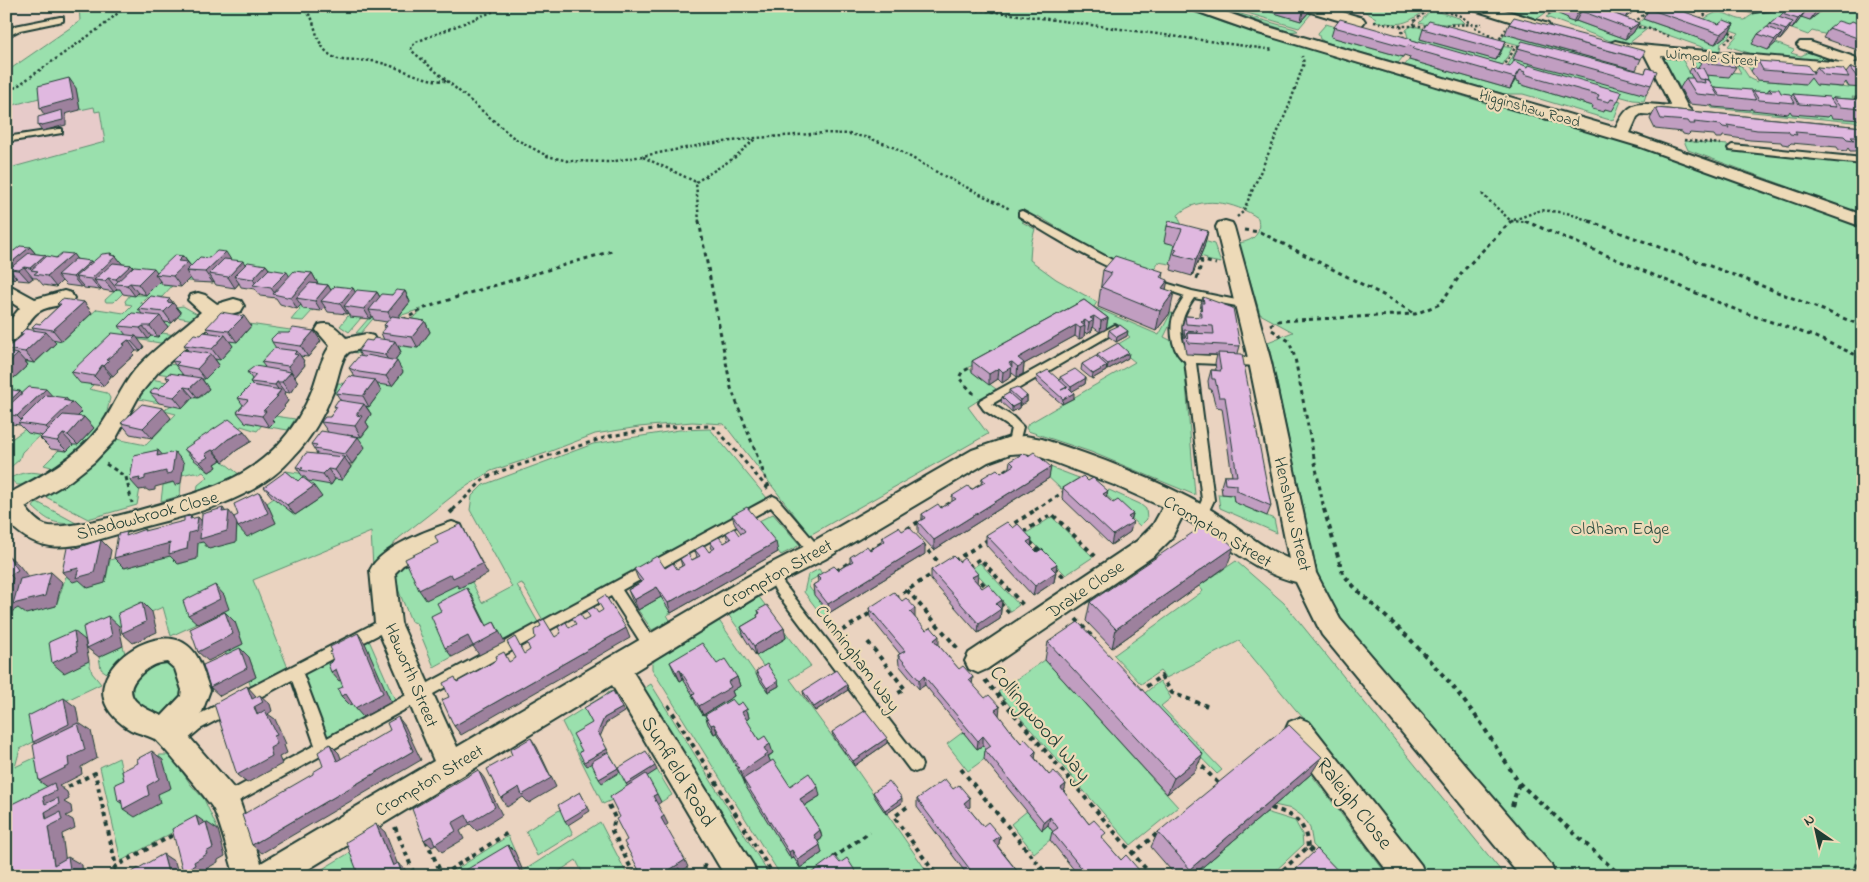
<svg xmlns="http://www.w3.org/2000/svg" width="1869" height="882" viewBox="0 0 1869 882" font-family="'Indie Flower',sans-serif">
<rect width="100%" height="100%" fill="#ead3c0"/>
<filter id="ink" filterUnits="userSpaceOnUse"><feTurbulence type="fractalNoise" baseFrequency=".02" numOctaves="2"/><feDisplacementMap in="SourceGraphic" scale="10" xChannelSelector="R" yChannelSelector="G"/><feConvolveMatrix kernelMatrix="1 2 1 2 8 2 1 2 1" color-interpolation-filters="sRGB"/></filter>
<g filter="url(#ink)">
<path fill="#e7cbca" d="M76 88 100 111 105 143 6 169V107Z"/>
<path fill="#9ae0ad" stroke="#5c8e70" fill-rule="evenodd" d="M79 6H1180L1224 23 1492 105 1616 140 1680 161 1863 227V876H1554L1335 617 1318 576 1268 342 1293 332 1260 314 1239 243C1255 240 1261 234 1258 218 1235 202 1199 194 1178 215 1183 234 1197 239 1214 244L1221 263 1206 260 1207 258 1200 256 1204 246 1164 242 1178 245 1170 264 1158 262 1151 278 1111 260 1038 216 1022 222 1035 229 1031 244 1030 260 1056 279 1097 302 1094 307 1159 335 1171 313 1175 314 1164 337 1172 341 1184 359 1195 495 1091 452 1028 431 1026 428 1028 424 1135 362 1115 346 1130 337 1115 324 1106 329 1082 311 1069 313 968 368 996 389 968 407 988 434 810 535 724 424 692 422 639 427 595 434 546 453 491 471 459 491 399 538 373 567 371 532 253 580 288 668 251 688 249 681 256 677 249 657 230 667 225 653 243 644 235 622 225 618 223 612 171 636 163 607 85 640 64 672 89 661 92 673 101 684 63 702 43 737 20 749 15 767 43 754 52 790 6 813V611L25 588 30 596 26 613 56 606 68 570 90 577 88 587 105 583 110 560 126 555 125 568 180 553 179 564 196 559 198 543 205 541V546L236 542 237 525 276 523 267 503 298 481 286 471 342 480 364 448 343 434 362 437 368 427 349 395 335 394 338 383 363 385 391 365 401 352 372 351 369 355 351 352 392 345 418 348 405 323 421 312V309L399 316 410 302 377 314 361 333H356L382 303 361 318 349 332 340 326 351 312 325 307 334 296 304 309 313 310 303 321 291 320 300 309 272 276 218 283 187 281 163 285 172 286 162 297 145 298 140 303 176 307 183 306 197 314V316L194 320 177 317 168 327 141 324 151 336 158 337 162 333 176 335 166 344 136 339 81 382 93 385 89 389 107 393 110 398C108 406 107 416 102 424 91 439 38 488 19 485 15 485 13 481 10 478 23 472 30 471 44 474L51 467 44 465 59 450 67 451 69 425 81 412 29 433 40 435 22 452 19 460 6 471V443L28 427 8 422 29 402 6 401V377L14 378 21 361 35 363 55 344 43 341 45 327 62 341 97 309 124 313 132 305 126 304 125 301 130 295H146L128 288 114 302H106L105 300 117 289 124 290 56 267 42 279H39L53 266 6 268V169L105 142 100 111 95 112 94 107 80 110 76 88 6 107V72L80 21Z
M1212 6 1295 29 1298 31 1287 32 1282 29Z
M1223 6H1252L1301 21 1308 13 1311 14 1299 28Z
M1355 6H1418L1427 9C1406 25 1400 26 1374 21L1376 18Z
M1502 6H1521L1534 11 1542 6H1555L1537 19Z
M1826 6H1863V44L1812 31 1808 35 1792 29 1795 26 1783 17 1768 50 1776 43 1794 50 1791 53 1801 56 1810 51 1842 60 1839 63 1758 56 1728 46 1739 33 1703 20C1724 4 1727 19 1745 20 1760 7 1765 17 1778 8L1810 20 1821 11 1813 8Z
M1431 10 1459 18 1464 23 1427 25 1419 23Z
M1554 12 1570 18 1568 20 1573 22 1576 21 1625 39 1633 33 1627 27 1647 29 1628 44 1616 43 1546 17Z
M1643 19 1715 44 1711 25 1730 32 1731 35 1721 43 1720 50 1716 52 1637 24Z
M1326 24 1349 31 1331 37 1403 57 1398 63 1325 42 1320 39 1318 33Z
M1411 26 1418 27 1438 33 1420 39 1496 60 1501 52V46L1512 48 1502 66 1409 42 1406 30Z
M1505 34 1636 70 1634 74 1619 72 1501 40Z
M1517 49 1646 95 1644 101 1633 100 1508 65Z
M1665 57 1682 59 1696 84H1706L1692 60 1721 63 1726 72 1741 73 1736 64H1740L1750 79 1757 82V80L1806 84 1800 75 1751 71 1747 65 1831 72 1817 85 1849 88 1842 78 1863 88V98L1852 97 1863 112V123L1712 108 1702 90 1680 88 1664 59Z
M1409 60 1510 89 1515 81 1520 82 1519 84 1593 106 1599 94 1621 101 1614 119 1610 120 1523 94H1504L1405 65Z
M1684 141 1728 145 1731 150 1863 163V214L1688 150Z
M242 323 311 333 303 356 245 422 262 425 257 431 241 426 214 465 221 460 240 475 223 484 197 491 198 485 208 477 203 472 199 474 194 472 182 475 144 466 137 505 88 519 44 496 82 472 116 439 146 445 176 414 164 411C173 401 188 399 201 397L208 389 194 379 157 373 168 364 185 366V376L205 379 219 365 197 351 185 349 197 338Z
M151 379 178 384 159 403 139 399Z
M275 416 295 419 288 430 269 427 274 422 270 421Z
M710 429 767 498 544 622 522 583 517 585 539 624 505 642 437 626 452 657 434 667 416 623 411 621 391 572 409 564 457 584 459 588 472 582 482 603 512 587 470 510 472 496 483 485 593 444 679 430Z
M1029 459 1079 478 1061 489Z
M175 482V485L181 483 180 496 161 501 163 485Z
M1109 490 1140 504 1146 509 1147 519 1140 526 1104 493Z
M1218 494 1233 495 1234 502 1274 519 1277 533 1220 508Z
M37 502 76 523C54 525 48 521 33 507Z
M773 514 800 545 781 555 755 523Z
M1052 517 1093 557 1066 575 1025 534Z
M1236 561 1284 603 1505 876H1425L1319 735 1296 710 1239 641 1166 678 1160 671 1141 684 1114 655 1203 591 1199 586Z
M980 563 1019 605 1011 611 972 568Z
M819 569 822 574 810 581 809 587 829 613 823 617 804 592 808 575Z
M661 597 671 613 667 615 670 620 652 630 638 610Z
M759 597 811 666 790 679 854 766 930 876H898L892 868 881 876H781L652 669V664L656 658 718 619 768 692 766 670 756 656 786 638 761 627 744 637 728 614ZM674 671 734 696 698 703 683 679 680 681ZM708 724 773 753 744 780 717 732 714 734ZM792 794 822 839 816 843 800 868 794 858Z
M368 638 396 702 328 740 302 673Z
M123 646 127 661 111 676 101 669 99 657Z
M171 660 187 690 166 717 153 714 129 698 127 683 137 669Z
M1045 660 1178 807 1131 845 998 692Z
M1160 681 1171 698 1161 706 1222 770 1217 774 1141 696Z
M651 684 770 876H755L643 689Z
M611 691 615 696 587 713 629 788 657 770 672 795 661 802 650 783 603 804 562 722Z
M963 732 977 749 983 745 990 755 968 771 947 744Z
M160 755H171L191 785 204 799 218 830 194 876H188L175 831 121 861 100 767 119 758 130 808 171 787 147 761Z
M1311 774 1388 876H1343L1313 845 1310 828 1302 816 1292 809 1274 805Z
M561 809 573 834 537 856 526 831Z
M1027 811 1042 829 1048 825 1056 835 1034 853 1011 824Z
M1266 812 1295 821 1302 834 1303 845 1270 876H1192Z
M600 822 628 876H584L576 860 552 876H525L523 871Z
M508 836 515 852 476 876H446Z
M356 849 365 876H314V874Z"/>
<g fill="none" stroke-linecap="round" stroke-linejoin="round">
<g stroke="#1f3d34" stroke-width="4">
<path id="service" d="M60 17H63V21L20 30 6 37V32L15 26Z
M59 129H62V133L6 142V137Z
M1732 145 1863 158V164L1729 150 1728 148Z
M1022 211 1125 267 1127 269 1125 271C1112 274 1035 226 1019 216V212Z
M1152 279 1192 291 1251 303 1252 305 1247 308 1194 298C1190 304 1185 312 1183 319 1179 330 1182 350 1192 355L1260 358 1265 362 1260 366 1196 363 1214 500 1205 519H1197L1195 516 1202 500 1185 361C1173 354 1170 334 1172 321 1173 313 1181 303 1185 296L1149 284 1147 282 1149 280Z
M1115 325 1120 328 1119 330 992 404 1013 417 1023 427 1018 446H1010L1008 443 1011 428 984 410 979 403 980 400Z
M773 496 777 498 820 548 822 552 820 556 816 557 812 556 771 507 622 590 655 641 657 645 655 649 650 651 645 649 611 596 226 808 221 806 219 801 221 796 315 745 292 680 200 729 180 746 175 748 170 746 168 741 170 736 190 719 383 619 388 617 393 619 394 623 393 627 303 674 327 738Z
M773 569 777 570 784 584 920 760 922 765 920 770 915 772 910 770 776 592 767 574 769 570Z"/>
</g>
<g stroke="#1f3d34" stroke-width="4">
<path id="minor" d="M1188 6H1209L1265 26 1616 128C1630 97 1640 104 1671 106L1645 55 1610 49 1607 46 1610 43 1615 41 1628 44 1844 63 1800 48 1797 45 1800 42H1810L1854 57 1857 60 1854 63H1863V73H1842L1661 56 1688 108 1693 112 1691 115 1685 117 1641 114 1637 117 1630 133 1863 215V227L1638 146 1255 32 1190 9Z
M1322 6 1363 18 1365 21C1360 28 1356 31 1348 29L1346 26 1348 23 1304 10 1302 7Z
M1469 6H1492L1548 24 1550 27 1548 30H1538L1471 9Z
M1736 6H1774L1772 9 1753 12 1738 9Z
M1225 221 1232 223 1234 227 1271 362 1316 573 1340 619 1551 865 1555 876H1520L1322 635 1296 582C1252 572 1220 538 1182 517L1171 539 1155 555 987 669 978 673 969 669 965 661 969 653 1137 541 1153 525 1163 507 1114 485 1038 456 1025 453 1010 454 988 462 825 559 782 581 633 672 753 865 757 876H725L612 685 297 876H235C228 855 223 831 214 810 211 803 162 745 156 740 149 735 139 734 131 730 120 724 107 712 104 699 95 663 159 621 188 646 201 656 204 676 210 690L202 712 184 731 236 791 261 863 434 761 375 623 370 570C381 547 428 530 452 522L461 525 464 532 461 539 403 565 395 573 401 623 457 747 764 567 807 545 972 450 1010 437 1025 436 1042 439C1098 457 1156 479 1208 508 1235 524 1259 547 1289 559L1249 362 1216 227 1218 223ZM167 662 175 669 182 690 181 696 162 716C140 707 117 695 142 673 151 666 156 663 167 662Z
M13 287 35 299 64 291 71 293 74 298 71 303C62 305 48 306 40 311 26 318 27 338 6 344V325L20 308 6 299V289Z
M198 293 205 295 217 304 234 299 241 301 244 306 241 311 221 317 158 372 140 394 115 440 94 462 70 481 25 507C30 514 37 522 45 525 69 534 197 495 224 482 244 474 262 461 277 446 292 430 305 409 313 388 318 373 321 359 330 346L316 330 319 325C332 321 337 329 346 338L366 334 373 336 376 341 373 346 349 352 345 356C339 367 338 380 333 392 324 415 311 438 294 456 253 504 185 515 128 531 102 538 77 549 50 546 31 543 18 534 6 519V492L10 493C42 476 76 458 99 428 113 410 120 388 135 370 154 348 179 332 201 312L188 300 191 295Z
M1299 718 1309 722 1421 865 1425 876H1391L1289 740 1285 731 1289 722Z"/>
</g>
<path stroke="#1f3d34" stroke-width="2.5" stroke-dasharray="2.5 2.5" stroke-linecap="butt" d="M302 6C305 11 312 16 313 22 317 35 319 46 330 55 342 64 359 59 372 61 398 65 419 81 446 81
M507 6 416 42 411 47 412 51 514 138 547 156 568 161 610 162 707 144 756 138 825 133 849 134 869 138 891 146 942 175 1010 209
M1425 6 1461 16 1476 28 1496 39
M1713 6 1728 12
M972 12 982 10 1274 50
M1548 14 1559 6
M1700 19 1708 12 1723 11
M1374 22 1401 26H1430
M1635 24 1637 20 1655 6
M1415 25 1413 22 1431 8
M1441 25 1482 24
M1401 26 1404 40
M1633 26 1650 29 1670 37
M1497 43 1506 29
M1725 43 1734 35 1727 30
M1502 44 1523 48
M1503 68 1516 46
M6 94 104 25 126 6
M1863 98 1854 97 1863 109
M1684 140 1720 144
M643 157 696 182
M1482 194 1511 221 1510 222
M1237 217 1243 212 1289 106 1304 63 1302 56
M1514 220 1541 210 1567 213 1593 222
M1511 221 1528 222
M699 222 696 182 734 158 755 139"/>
<path stroke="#1f3d34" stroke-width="3" stroke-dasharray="4 4" stroke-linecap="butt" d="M699 221 731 388 769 487
M1525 221 1739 311 1813 336 1863 358
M1589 221 1742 278 1863 326
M1244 230 1260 232 1385 296 1415 314
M1199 260 1216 264
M1197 279 1202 261
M403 320 425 308 469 293 612 251
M1270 325 1278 321 1415 314 1440 304 1464 270 1511 221
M1272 330 1289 341 1295 358 1324 510
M974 394 959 378 962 372 975 365
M106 464 126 477 132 503
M997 475 1013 465
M969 491 983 483
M939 509 955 500
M453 510 485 478 504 470 610 436 666 427 710 426 716 428 768 489
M1035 510 1065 491"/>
<path stroke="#1f3d34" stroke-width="4" stroke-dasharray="4.5 4.5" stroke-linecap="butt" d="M1324 509 1343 574 1357 590 1409 638 1451 684 1481 723 1519 783 1621 876
M450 513 454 509
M1007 528 1037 509
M907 529 925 518
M1023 532 1052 514 1096 557
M1030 542 1041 553
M922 544 942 566
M870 550 884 542
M954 561 989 539
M968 567 980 559 1024 606
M1054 567 1066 579
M836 571 854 560
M975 575 988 589
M907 590 960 651
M895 598 934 573
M1000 603 1011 615
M1076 619 1095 640
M835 635 872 612
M868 642 905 689 895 695
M985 680 1152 876
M1139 692 1161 676 1172 693 1207 706
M668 705 774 876
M1196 760 1218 783
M961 769 1048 876
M60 791 95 773 116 866
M609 805 615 818 612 831 635 876
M1512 806 1519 783
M907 807 894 817 937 876
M1271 808C1295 815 1305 821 1308 847
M395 827 415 876
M426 840 442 875
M1132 854 1159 832
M833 858 870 832
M183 869 185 876
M442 875 509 832
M108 876 116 866 173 835 175 839
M700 876 704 872 705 863
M1276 876 1308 847 1316 855
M1852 876 1863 847"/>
<use href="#service" fill="#eddab8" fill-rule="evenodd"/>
<use href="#minor" fill="#eddab8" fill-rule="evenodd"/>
</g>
<path fill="#c19ec1" stroke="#1f3d34" d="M1251 6H1310L1308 13 1301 21Z
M1520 6H1542L1534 11Z
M1557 6H1594L1639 23 1633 33 1625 39 1576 21 1573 22 1567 20 1568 18 1554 12Z
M1594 6H1636L1633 12 1625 18Z
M1682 6H1707L1700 12Z
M1794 6H1826L1824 8 1823 7 1820 12 1810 20 1801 17 1798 22 1792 29 1789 28 1780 40 1778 39 1768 50 1752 44 1758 34 1767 28 1770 24 1779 18 1782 14 1793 8Z
M1649 9 1719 24H1734L1728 34 1715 44 1643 19Z
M1509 24 1641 59 1636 70 1505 34Z
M1334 27 1412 41 1510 67 1618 101 1612 111 1605 109 1604 112 1592 109 1593 106 1519 84 1520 82 1515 80 1510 89 1409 60 1410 57 1404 55 1403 57 1331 37Z
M1829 28 1859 30 1862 31 1863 30V52L1823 38Z
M1423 29 1506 41 1496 60 1420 39Z
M1518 48 1645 73 1647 68 1651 85 1646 95 1513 59Z
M1705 57 1736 67 1729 77 1706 75 1714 88V87L1752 93 1753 91 1767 92 1769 89 1791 97 1793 94 1831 100 1833 98 1861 100 1863 98V120L1832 118 1830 115 1828 117 1792 114 1790 111 1788 114 1752 110 1751 108 1750 110 1713 107 1712 105 1711 106 1689 104 1680 88 1686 78 1695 82 1689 72 1692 67 1699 68 1698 67Z
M1758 61 1813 73 1817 67 1846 73 1850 68 1863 69V88L1849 87 1846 82 1842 87 1816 85 1811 78 1806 84 1757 80 1751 71Z
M1656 108 1863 127V149H1857L1855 151H1850L1848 148 1846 151 1839 150 1837 147 1791 143 1789 145 1782 144 1781 142 1750 140 1723 136 1722 138H1716L1714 135 1690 133 1688 135 1683 134 1682 132 1655 129 1650 119Z
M1167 226 1208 231 1204 247 1192 276 1171 270 1172 265 1170 264 1175 245 1164 242Z
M30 247 36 254 45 255 47 257 56 258 73 254 76 259 92 263 112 255 116 256 122 264 131 265 133 267 157 272 183 256 191 266 209 258 231 260 245 265H266L269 269 289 276 312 273 318 284 328 285 331 290 353 288 355 292H377L380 297 392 295 405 291 410 302 398 317 425 321 430 332 418 348 398 345 401 352 394 361 403 372 392 386 377 384 381 391 369 407 366 406 371 414 366 422 369 427 361 437 347 435 365 447 352 464H349L351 467 342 480 335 479 331 485 308 481 305 477H303L296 467 317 454 311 444 328 432 321 422 330 417 336 409 334 406 341 401 336 393 355 377 349 368 361 356 358 351 372 341 384 340 381 333 385 327 384 325 387 322 374 320 372 316 370 319 350 317 348 313 347 314 328 312 325 307 321 311 303 309 301 305 297 309 280 304 276 298 260 296 255 289 241 287 239 283 235 288 216 285 214 282 213 283 193 282 190 278 181 287 163 285 160 281 146 295 138 293 135 296 123 294 120 289H117L114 292 103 290 101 288 100 290 84 288 83 286 81 287 66 285 62 281 56 287 43 285 37 278H33L29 281 18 280 16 277 14 279 6 278V250L14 251Z
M1103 270 1164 272 1163 278 1166 289 1170 313 1156 331 1098 307Z
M1203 297 1240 346 1238 353 1271 506 1267 516 1234 502 1233 495 1222 494 1221 486 1224 476H1232L1222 408 1216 407 1211 389H1209L1208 381 1211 370H1216L1215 363 1217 355 1186 354 1182 327 1185 316 1199 317V313Z
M170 299 181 313 172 323 164 322 168 327 158 337 151 336 148 339 137 338 144 347 140 351H136L133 354 134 355 117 370 118 371 113 376H111L104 386 80 383 71 372 126 335 119 326 142 314 138 309Z
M1084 300 1108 318 1106 329 1100 332 1093 327 1092 331 1087 334 1085 332 1084 337 1079 339 1075 336 1024 364 1023 374 1017 377 1012 373 1011 377 1002 383 998 379 989 385 972 372V361Z
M84 302 92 313 62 341 52 339 56 343 34 363 25 361 28 365 14 378 6 376V345H11L22 336 20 334 35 331 32 327 40 324 59 306 57 304Z
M251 326 237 342 229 341 233 346 220 360 215 359 219 365 205 379H202L209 389 198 398 193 397 183 408 159 403 150 393 159 389 168 380 166 377 183 375 172 361 188 350 184 345 201 335 210 332 206 328Z
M1109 330 1127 336 1116 342 1108 336Z
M314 331 321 341 308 357 300 356 304 361 303 362 305 365 295 377 298 382 290 393 285 392 284 394 288 401 284 406 285 407 272 420 274 422 269 427 245 422 237 412 243 405 238 398 253 385 250 382 252 379 247 372 265 367 261 362 276 348 272 342 289 333Z
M1097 355 1128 358 1107 370 1106 369V371L1092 379 1081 370 1082 364 1097 357Z
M1037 376 1060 380V377L1086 378 1085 384 1072 391 1074 398 1062 404 1036 382Z
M6 389 22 394 52 396 69 401 82 412 77 417H84L94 428 78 445H73L67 451 51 449 40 438 43 436 28 433 20 425 11 424 9 421H6Z
M1009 390 1027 396V402L1019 406V408L1012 412 1001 402 1002 397 1009 393Z
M171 418 152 438 130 434 121 423Z
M252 441 237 450 223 462 221 460 215 464 217 467 209 472 193 459 184 449Z
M1010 461 1049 478 934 550 918 533V522L922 520V514L941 508 952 502V496L971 490 981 484 982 478 1001 473 1009 467Z
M298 481 322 497 295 515 272 497 264 487Z
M1088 481 1108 491 1106 497 1113 503 1133 514 1131 521 1130 532 1111 545 1062 498 1063 488Z
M732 515 778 552 671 613 661 597 638 610 632 600 628 590 641 582 638 579 634 569 665 568 677 569 682 566 680 559 692 560 697 557 695 550 709 552 712 549 710 542 724 543 728 541 726 533 739 535 741 533 735 525Z
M986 535 1031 547 1056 572 1054 582 1033 596 986 545Z
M882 537 925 554 829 613 814 595 813 585 818 582 817 576 838 570 850 562V557L870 550 882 543Z
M1227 566 1112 648 1086 621 1090 602Z
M931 570 978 583 982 588 1002 600 1000 619 978 633 931 580Z
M869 608 915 618 999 716 1011 731 1021 743 1036 751 1035 758 1049 775 1066 784 1064 792 1089 824 1121 860 1139 870 1137 876H1079L1050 840 1052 832H1053L1048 825 1042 830 984 759 985 750H986L983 745 977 749 925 685 919 689 899 665 898 655 900 654 870 617Z
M758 610 784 628 786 638 756 656 744 637 741 627 758 617 757 615 759 614Z
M1048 642 1195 771 1167 794 1045 660Z
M670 662 717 664 737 677 740 686 732 691 734 696 703 715 696 704 692 695H693L683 679 680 681 674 671Z
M756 671 778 681 779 686 768 692 757 676Z
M847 685 848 690 815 711 804 696 803 691Z
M737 705 747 709 749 718 746 720 759 740 773 753 768 756 770 761 790 786 820 796 804 806 820 830 822 838 818 842 822 853 800 868 794 858 791 859 746 787 743 779 717 732 714 734 708 724 705 715Z
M832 732 887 743 854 766 833 736Z
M1311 774 1192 876H1176L1151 847 1158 832Z
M953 789 970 807 968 808 983 826 1000 836 999 844 997 845 1021 876H968L917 807V799Z
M873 792 902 803 886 814 874 796Z"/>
<path fill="#9d819d" stroke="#1f3d34" d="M1308 6H1310L1308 13 1301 21 1303 11Z
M1537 6H1542L1534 11Z
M1633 6H1636L1633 12 1625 18 1631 8Z
M1703 6H1707L1700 12Z
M1821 6H1824L1820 12 1810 20 1817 10Z
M1581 11 1576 21 1573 22 1578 12Z
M1805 12 1798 22 1792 29 1798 19Z
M1793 22 1787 32 1780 40 1786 30Z
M1639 23 1633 33 1625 39 1630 29Z
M1734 24 1728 34 1715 44 1721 34Z
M1782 33 1776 43 1768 50 1775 40Z
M1506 41 1501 52 1496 60 1501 50Z
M1520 70 1515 80 1510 89 1515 78Z
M69 78 76 88 80 110 65 114 66 115V125L42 131 38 126 47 119 40 108Z
M1208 231 1204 247 1192 276 1196 260Z
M30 247 39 258 24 267 33 278 29 281 19 270 9 269 16 277 14 279 6 270V267Z
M226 252 233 263 209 274 214 282 213 283 205 272Z
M111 253 114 257 116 256 124 266 108 278 117 289 114 292 105 281 94 280 101 288 100 290 91 279 110 255Z
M73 254 81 265 57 275 62 281 56 287 47 276Z
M45 255 54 266 38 271 32 270 30 268Z
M183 256 195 272 186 271 190 278 181 287 173 276 178 261Z
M91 261 99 271 75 277 83 286 81 287 73 277Z
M243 261 250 272 234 276 239 283 235 288 228 277Z
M131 265 139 276 130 283 138 293 135 296 127 285 120 284 116 279Z
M266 265 273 275 257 286 253 279Z
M154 268 159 275 155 274 160 281 146 295 138 284Z
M287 272 293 282 275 294 271 288Z
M312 273 318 284 296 298 301 305 297 309 291 298Z
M1168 280 1164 300 1162 288Z
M328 285 334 296 321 301 325 307 321 311 315 301Z
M353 288 359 299 344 306 348 313 347 314 340 304Z
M405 291 410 302 393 323 388 312Z
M377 292 383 303 369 310 372 316 370 319 364 309Z
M1174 292 1170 313 1156 331 1160 311Z
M170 299 181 313 172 323 164 312 167 302Z
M84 302 92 313 62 341 53 330Z
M160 316 168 327 158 337 150 326Z
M244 316 251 326 237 342 229 331Z
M1094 316 1092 331 1087 334 1090 318Z
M1108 318 1106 329 1100 332 1101 321Z
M1085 320 1084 327 1085 326 1084 337 1079 339 1081 323Z
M425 321 430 332 418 348 412 337Z
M1076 325 1075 336 1024 364 1023 374 1017 377 1018 358Z
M143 326 151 336 148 339 140 328Z
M314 331 321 341 308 357 301 346Z
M1128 331 1127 336 1116 342 1117 337Z
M46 332 56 343 34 363 25 352Z
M225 335 233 346 220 360 212 349Z
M136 336 144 347 140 351 131 341Z
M128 340 136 351 133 354 134 355 117 370 118 371 113 376 104 366 106 360Z
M395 341 401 352 391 365 385 355Z
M297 351 304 361 303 362 305 365 295 377 288 366 294 354Z
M1129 353 1128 358 1107 370 1108 364Z
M18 354 28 365 14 378 6 369V365Z
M211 354 219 365 205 379 197 369Z
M397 361 403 372 392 386 386 376Z
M1012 362 1011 377 1002 383 1003 372 1009 363Z
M102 365 111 376 104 386 94 376Z
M1107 366 1106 371 1092 379 1093 374Z
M999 368 998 379 989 385V374Z
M291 372 298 382 290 393 282 382Z
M201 378 209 389 198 398 190 388Z
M1086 378 1085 384 1071 392V387Z
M375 380 381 391 369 407 363 396Z
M277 382 285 392 284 394 288 401 284 406 285 407 272 420 274 422 269 427 262 416 263 411 280 392 275 385Z
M184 387 193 397 183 408 174 397Z
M46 389 56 400 25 424 17 416Z
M20 391 30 402 6 414V404Z
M1074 393V398L1062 404 1063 399Z
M1027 396V402L1019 406 1020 400Z
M66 398 70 403 72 402 82 412 56 438 46 427 63 400Z
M1020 403 1019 408 1012 412V407Z
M364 404 371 414 366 422 369 427 361 437 355 426 356 415Z
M163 408 171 418 152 438 143 428Z
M84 417 94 428 78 445 68 435Z
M244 431 252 441 237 450 223 462 214 451 228 439Z
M63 434 73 445 67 451 57 441Z
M358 437 365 447 352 464 345 454Z
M158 450 167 460 157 456Z
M212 450 221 460 215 464 217 467 209 472 200 462 205 454Z
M175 452 184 463 181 483 175 485 173 482 155 487V490L149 491 146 489 139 490 130 480 145 476Z
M344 457 351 467 342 480 335 470Z
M1051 467 1049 478 934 550V540Z
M328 469 335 479 331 485 323 474Z
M314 486 322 497 295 515 287 505Z
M1108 491 1105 501 1103 494Z
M259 492 267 503 276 523 247 537 238 527Z
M223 508 228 515 229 511 237 521 236 542 209 549 203 542 198 543 197 559 178 564 170 556 124 568 114 558 190 519 191 516 197 523 198 517 207 527 222 512Z
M1133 514 1130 523 1133 522 1130 532 1111 545 1113 535 1128 517Z
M461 524 488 574 459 588 457 585 426 600 419 590Z
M1032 539 1031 549 1027 542Z
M101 540 111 550 105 583 88 588 79 580 73 582 62 572Z
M776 542 778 552 671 613 668 603Z
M925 544V554L829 613 828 604Z
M1234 547 1227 566 1112 648 1116 629Z
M8 555 19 565 30 579 51 572 62 582 56 606 26 614 18 608 8 614 6 613V598L10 575Z
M1057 564 1054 582 1033 596 1035 586 1051 567Z
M978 574 977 584 972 577Z
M215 585 224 595 229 609 198 624 188 615Z
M657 587 661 597 638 610 634 600Z
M467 588 473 598 492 636 486 626Z
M1002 600 1000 619 978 633 979 624 996 604Z
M142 602 152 612 157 632 133 643 122 633Z
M915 608V618L910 612Z
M225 612 235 622 243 644 208 661 198 652Z
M108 616 119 626 123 646 99 657 87 648Z
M494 622 505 642 479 655 473 646 452 657 445 648Z
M626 628 630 638 461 735 454 726Z
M784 628 786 638 756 656 754 646Z
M74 631 85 640 89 661 64 673 52 663Z
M358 633 365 643 391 702 363 717 355 708Z
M939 636V646L934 640Z
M240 648 249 657 256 677 220 696 210 687Z
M336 669 344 678 339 681 331 672Z
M680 670 683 679 680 681 676 672Z
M924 676 925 685 919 689V680Z
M737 677 740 686 732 691 734 696 703 715 699 706 728 682Z
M973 677 972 686 969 680Z
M778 681 779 686 768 692 767 688Z
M847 685 848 690 815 711 814 707Z
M247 686 256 696 260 704V695L270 704 272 711 268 714 275 719 286 744 284 745 287 753 279 757 282 764 247 783 237 775 270 748Z
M346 694 355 703 350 705 341 696Z
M64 698 76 707 79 723 91 731 97 758 81 767 82 774 59 786 67 792 69 799 64 802 71 806 72 813 66 816 73 820 75 828 62 834 67 870 68 857 82 865 83 876H57L54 865 43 797 52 790 39 781 46 751 33 742Z
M1000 707 999 716 995 710Z
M622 708 624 712 606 723 600 737 598 732 604 718Z
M747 709 749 718 745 721 742 712Z
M398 717 405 726 421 760 262 853 252 845 413 751Z
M714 724 717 732 714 734 711 725Z
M983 736V745L977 749 978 741Z
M531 738 537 747 556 787 529 803 523 797 507 807 501 798 519 787Z
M887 738V743L854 766 853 761Z
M330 744 339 753 345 769 337 761Z
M770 744 773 753 768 756 771 763 744 780 741 772 764 748Z
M607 749 609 753 587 766 584 762Z
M152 751 163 760 171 788 158 794 160 803 135 817 123 809 127 807 118 801 147 786Z
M1036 751 1035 760 1032 755Z
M1203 754 1195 771 1167 794 1174 778Z
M1322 757 1311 774 1192 876H1187L1190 869Z
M655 766 657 770 629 788 626 784Z
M618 768 620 772 602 783 599 779Z
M478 770 484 778 502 815 477 831 470 824 460 831 464 839 442 852 436 845 432 847 424 840 452 823Z
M1066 784 1064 793 1061 788Z
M818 787 820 796 802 807 800 799Z
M580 792 590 811 568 825 565 821Z
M657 794 661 802 657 805 653 796Z
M902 798V803L886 814 885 810Z
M970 798V807L964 811V803Z
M196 816 207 824 206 822 218 830 225 856 218 860V862L206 869 207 873 202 876H189L183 872 194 862 199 826Z
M664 816 668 824 665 826 661 818Z
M1050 817 1048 825 1042 830 1044 822Z
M376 824 385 832 401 873 393 866Z
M820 830 822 838 816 843 814 835Z
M1000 836 999 844 993 849V841Z
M508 845 515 852 525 876H522Z
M820 845 822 853 800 868 798 860Z
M792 850 794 858 791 859 789 852Z
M163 854 175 862 179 876H169Z
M685 860 688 867 675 876H660Z
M398 863 406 870 409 876H403Z
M981 871V876H975Z"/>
<path fill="#e0b8e0" stroke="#1f3d34" d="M1287 6H1308L1303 11Z
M1569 6H1594L1639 23 1630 29 1581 11 1578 12 1572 10 1575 8Z
M1652 6H1668L1719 24 1724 20 1734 24 1721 34 1649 9Z
M1804 6H1821L1817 10Z
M1790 7 1805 12 1798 19 1782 14Z
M1514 17 1645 51 1641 59 1509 24Z
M1778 17 1793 22 1786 30 1770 24Z
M1340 19 1412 39 1411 41 1418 43 1419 41 1510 67 1514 61 1528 67 1529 65 1622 92 1618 101 1611 99 1609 102 1597 99 1599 95 1524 74 1525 72 1520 70 1515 78 1413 49 1415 47 1411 46 1408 45 1406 47 1334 27Z
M1429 21 1506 41 1501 50 1423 29Z
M1838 21 1848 24 1852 21 1862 25 1857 30 1862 31 1863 30V40L1829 28Z
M1767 27 1782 33 1775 40 1758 34Z
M1522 41 1645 73 1647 68 1657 71 1651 85 1518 48Z
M1705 57 1731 59 1736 67 1709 64Z
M1758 61 1807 65 1814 74 1763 70Z
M1692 67 1703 68 1709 80 1699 79Z
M1817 67 1843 69 1849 77 1824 75Z
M1850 68 1863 69V77H1857Z
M69 78 73 99 40 108 38 86Z
M1686 78H1693L1695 82H1700L1705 83 1704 79 1709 80 1718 96 1696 94Z
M1714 87 1751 90 1756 100 1720 96Z
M1769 89H1779L1781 93 1790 94 1795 103 1759 100 1753 91 1772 92Z
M1793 94 1829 97 1836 107 1799 104Z
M1833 98 1863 100V109L1840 107Z
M1656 108 1863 127V138H1862L1863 140H1858L1856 137H1851L1854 140 1847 139 1844 136 1795 132 1797 135 1790 134 1788 131 1757 130 1727 125 1729 128 1723 127 1721 125 1694 122 1695 124H1690L1688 121 1661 119Z
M62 110 63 120 38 126V117Z
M1169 221 1208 231 1196 260 1174 254 1177 249 1174 248 1182 229 1167 226Z
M20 246 30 247 6 267V250L14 251Z
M217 251 226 252 205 272 186 271 200 257 209 258Z
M29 253 45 255 30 268 24 267 19 270 9 269Z
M62 253 73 254 47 276 34 274 38 271 31 270 47 256 56 258Z
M111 253 110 255 116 256 91 279 75 277 102 254Z
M175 255 183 256 178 261 188 262 173 276 155 274Z
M1115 256 1164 272 1160 277 1168 280 1162 288 1174 292 1160 311 1101 287 1112 273 1103 270Z
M75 259 91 261 73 277 57 275Z
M224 259 243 261 228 277 209 274Z
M248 262 266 265 253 279 234 276Z
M113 263 131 265 116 279 108 278 105 281 94 280Z
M134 266 154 268 138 284 130 283 127 285 115 284Z
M269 269 287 272 271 288 253 285Z
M294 271 312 273 291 298 273 294Z
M310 283 328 285 315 301 296 298Z
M335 286 353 288 340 304 321 301Z
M357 290 377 292 364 309 344 306Z
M396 290 405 291 388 312 369 310 382 294 392 295Z
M151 296 170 299 167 302 173 303 164 312 138 309Z
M1203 297 1233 308 1240 346 1188 343 1187 333 1214 334 1213 326 1186 324 1185 316 1202 317 1201 303H1204Z
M62 299 84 302 53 330 32 327 36 323 40 324 61 304H57Z
M1084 300 1108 318 1101 321 1094 316 1090 318 1094 320 1089 323 1085 320 1081 323 1085 326 1080 328 1076 325 1018 358 1024 363 1018 367 1012 362 1009 363 1012 367 1003 372 999 368 989 374 972 361Z
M221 312 244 316 229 331 206 328Z
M132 313 160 316 150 326H143L140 328 119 326Z
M392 316 425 321 412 337 381 333 387 326 384 325Z
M1120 325 1128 331 1117 337 1109 330Z
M293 328 314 331 301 346 272 342 271 339 277 333H289Z
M25 329 46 332 25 352 6 349V345H11L24 334H20Z
M1184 330 1197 331 1198 333H1187L1185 338Z
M204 332 225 335 212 349 184 345 194 334 201 335Z
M112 333 136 336 131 341 128 340 123 344 125 345 106 360 109 361 104 366 102 365 94 376 71 372Z
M374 338 395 341 385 355 358 351 366 340 372 341Z
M1118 343 1129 353 1108 364 1097 355Z
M274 348 297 351 294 354 298 355 288 366 261 362Z
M183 350 211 354 197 369 176 365 179 362 172 361Z
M6 352 18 354 6 365Z
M1218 353 1242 354 1271 506 1237 491V485L1225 484 1224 476H1237L1225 397H1219L1215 379H1212L1211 370 1221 371Z
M367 355 397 361 386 376 359 372 349 368 359 356 365 357Z
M1096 356 1107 366 1093 374 1082 364Z
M255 366 291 372 282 382H277L275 385 250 382 256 375 247 372Z
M1075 369 1086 378 1071 387 1060 377Z
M1048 370 1067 387 1061 390 1068 387 1074 393 1063 399 1037 376Z
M169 373 201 378 190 388 184 387 174 397 150 393 154 388 159 389 170 378 166 377Z
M349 376 375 380 363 396 336 393Z
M251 385 281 390 276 396H278L263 411H266L262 416 237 412 248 400 238 398Z
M29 387 46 389 17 416 6 414V408Z
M1017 387 1027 396 1020 400 1009 390Z
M6 389 20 391 6 404Z
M1009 393 1020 403 1012 407 1002 397Z
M46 395 66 398 63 400 72 402 46 427 18 423Z
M338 400 364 404 356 415 362 416 355 426 321 422 325 417H330L337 407 334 406Z
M142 404 163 408 143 428 121 423Z
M63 415 84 417 68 435 63 434 57 441 40 438Z
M229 419 244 431 228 439 214 451 212 450 205 454 208 457 200 462 184 449Z
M321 431 358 437 345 454 314 449 317 445 311 444Z
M158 450 157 456 175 452 172 473 166 474V471L145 476V479L139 481 140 478 130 480 134 455Z
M1034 452 1051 467 934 540 918 522 925 518 922 514 938 504 941 508 956 499 952 496 968 486 971 490 985 482 982 478 997 469 1001 473 1014 465 1010 461 1024 453 1028 456Z
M306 453 344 457 335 470 328 469 323 474 300 470 303 468 296 467Z
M286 471 298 481 302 477 314 486 287 505 264 487Z
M1083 476 1088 481 1093 478 1108 491 1103 494 1113 503 1118 500 1133 514 1128 517 1133 522 1113 535 1063 488Z
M259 492 268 513 238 527 234 517 238 515 234 504Z
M747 507 776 542 668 603 657 587 634 600 628 590 643 581 634 569 657 556 665 568 673 563 677 569 684 565 680 559 688 554 692 560 700 556 695 550 704 545 709 552 715 548 710 542 719 537 724 543 731 539 726 533 734 528 739 535 745 531 732 515Z
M223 508 222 512 229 511 227 531 200 539 202 514Z
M191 516 190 519 198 517 196 531 189 533 187 549 169 554 170 543 114 558 118 534 127 532 126 536 145 529 144 531 184 521V517Z
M1007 522 1013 528 1018 524 1032 539 1027 542 1037 552 1042 549 1057 564 1051 567 1056 572 1035 586 986 535Z
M1207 523 1234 547 1116 629 1090 602Z
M461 524 482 564 453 578 451 574 419 590 405 559 438 543 435 536Z
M899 527 902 531 909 527 925 544 828 604 813 585 821 580 817 576 834 566 838 570 853 561 850 557 867 546 870 550 885 541 882 537Z
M101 540 94 573 76 578 79 568 62 572 67 548 73 547V549Z
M8 555 18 570 10 575 13 578 6 598V556Z
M953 556 959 562 964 558 978 574 972 577 982 588 988 584 1002 600 996 604 1001 609 979 624 931 570Z
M51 572 45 596 13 604 20 579Z
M215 585 220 599 188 615 183 601Z
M467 588 486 626 494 622 499 632 473 646 468 636 445 648 431 616 441 611 437 603Z
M894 592 902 601 906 598 915 608 910 612 926 630 931 627 935 632 939 636 934 640 959 669 963 666 973 677 969 680 985 698 989 695 1000 707 995 710 1011 731 1021 743 1025 739 1036 751 1032 755 1049 775 1054 771 1066 784 1061 788 1089 824 1094 820 1106 833 1101 837 1121 860 1126 855 1139 870 1134 874 1135 876H1088L1052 832 1058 828 1050 817 1044 822 985 750 991 746 983 736 978 741 924 676 919 680 898 655 905 651 869 608Z
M605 595 626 628 454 726 442 700 449 697 443 683 455 677 457 682 490 664 497 659 496 656 504 652 509 662 516 658 507 642 515 637 524 654 530 650 527 643 535 638 534 630 541 626 539 622 544 619 555 637 561 633 558 627 566 622 569 628 576 624 572 618 580 614 584 620 590 617 586 611 594 607 598 613 603 610 597 600Z
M142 602 146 622 122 633 118 613Z
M767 605 784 628 754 646 741 627 758 617 757 615 760 613 758 610Z
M225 612 233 634 198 652 190 629Z
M108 616 112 636 87 648 83 627Z
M1078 622 1203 754 1174 778 1048 642Z
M74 631 77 652 52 663 49 642Z
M358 633 383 693 355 708 346 694 341 696 338 689 343 687 336 669 331 672 328 664 333 661 330 652 332 651 330 647Z
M702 643 717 664 725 659 737 677 728 682 731 687 699 706 692 695 695 694 680 670 676 672 670 662Z
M240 648 247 668 210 687 203 665Z
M767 664 778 681 767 688 756 671Z
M836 670 847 685 814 707 803 691Z
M247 686 252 699 260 695 263 702 254 707 257 715 265 710 277 735 274 736 277 744 270 748 272 756 237 775 214 704Z
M613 691 622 708 604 718 598 732 607 749 584 762 579 752 582 751 573 734 592 723 584 708Z
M64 698 69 724 33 742 28 716Z
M732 699 737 705 742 702 747 709 742 712 759 740 765 736 770 744 764 748 768 754 741 772 714 724 711 725 705 715Z
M865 710 887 738 853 761 832 732Z
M398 717 413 751 252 845 242 815 313 774V772L323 766 318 752 330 744 337 761 390 730 387 723Z
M78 723 85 750 68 758 69 766 39 781 33 745Z
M1289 725 1322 757 1190 869 1158 832Z
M531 738 551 778 522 795 519 787 501 798 487 769 512 755 510 750Z
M152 751 159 779 147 786 149 795 123 809 121 799 118 801 115 784 124 780 122 771 138 763 137 759Z
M646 751 655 766 626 784 618 768Z
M608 752 618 768 599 779 591 762Z
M773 760 790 786 809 773 818 787 800 799 820 830 814 835 820 845 798 860 792 850 789 852 743 779Z
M478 770 495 807 469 823 466 815 452 823 456 831 435 844 431 836 424 840 412 809Z
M646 774 657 794 653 796 664 816 661 818 685 860 660 876H642L624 842 627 840 616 819 620 817 610 797Z
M945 779 953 789 959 785 970 798 964 803 983 826 988 822 1000 836 993 841 1021 876H984L981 871 975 876 917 799Z
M889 781 902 798 885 810 873 792Z
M54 783 56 791 43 797 45 804 58 798 59 804 45 812 46 819 60 812 62 820 48 827 54 865 68 857 70 869 57 876H7L6 868V807Z
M580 792 588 807 565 821 558 805Z
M196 816 199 826 206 822 213 848 206 852 207 854 194 862 195 865 183 872 172 829Z
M376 824 393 866 398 863 403 876H359L346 842Z
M508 845 522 876H468L466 870Z
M1317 849 1343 876H1289Z
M163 854 169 876H125Z
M834 856 840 863 847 858 857 874 855 876H807Z
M679 868 683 876H667Z
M1027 871 1031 876H1022Z
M538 873 540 876H534Z"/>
</g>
<g text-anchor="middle" stroke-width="4.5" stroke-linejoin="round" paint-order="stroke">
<g font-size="15" fill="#1f3d34" stroke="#eddab8">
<text transform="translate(1712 57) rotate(5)" y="5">Wimpole Street</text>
<text transform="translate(1530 108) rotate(16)" y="5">Higginshaw Road</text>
</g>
<g font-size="18" fill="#1f3d34" stroke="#eddab8">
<text transform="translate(1293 514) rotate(77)" y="6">Henshaw Street</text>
<text transform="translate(147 515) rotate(-15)" y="6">Shadowbrook Close</text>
<text transform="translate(1218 531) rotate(31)" y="6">Crompton Street</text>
<text transform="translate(777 573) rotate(-29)" y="6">Crompton Street</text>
<text transform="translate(1085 589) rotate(-34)" y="6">Drake Close</text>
<text transform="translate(858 658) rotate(53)" y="6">Cunningham Way</text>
<text transform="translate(412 675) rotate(67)" y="6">Haworth Street</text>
<text transform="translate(429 780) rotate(-31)" y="6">Crompton Street</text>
</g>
<g font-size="18" fill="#2b4d40" stroke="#eddab8">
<text x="1620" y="534">Oldham Edge</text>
</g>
<g font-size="21" fill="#1f3d34" stroke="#eddab8">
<text transform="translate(1041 723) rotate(50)" y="7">Collingwood Way</text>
<text transform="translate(679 771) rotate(59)" y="7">Sunfield Road</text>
<text transform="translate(1355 803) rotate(52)" y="7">Raleigh Close</text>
</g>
</g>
<rect width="1869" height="882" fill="none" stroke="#eddab8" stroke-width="25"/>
<rect x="12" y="12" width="1844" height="857" fill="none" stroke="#1f3d34" stroke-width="2" filter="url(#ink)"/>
<g transform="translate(1816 830) rotate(326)" stroke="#eddab8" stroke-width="4" paint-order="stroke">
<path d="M0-4L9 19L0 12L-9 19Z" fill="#1f3d34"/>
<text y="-8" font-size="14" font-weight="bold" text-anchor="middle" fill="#1f3d34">N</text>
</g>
</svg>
